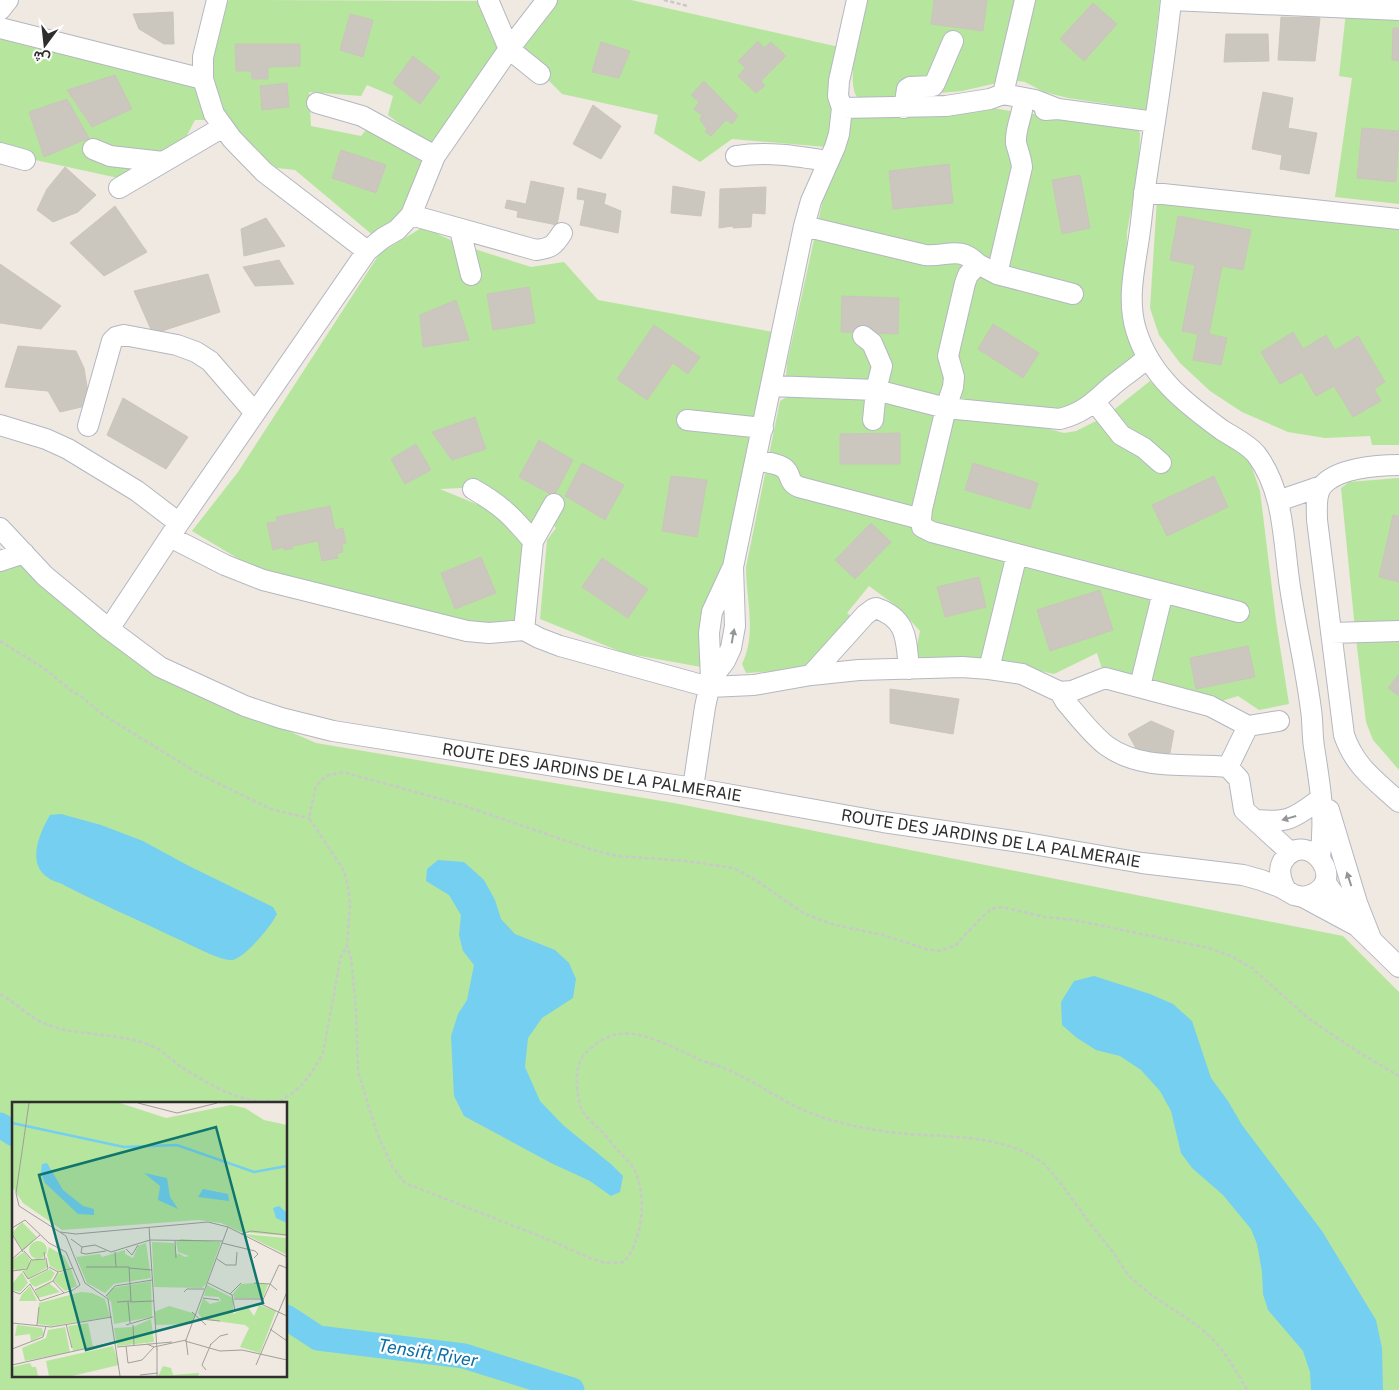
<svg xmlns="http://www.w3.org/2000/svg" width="1399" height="1390" viewBox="0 0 1399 1390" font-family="'Public Sans',Vazirmatn,sans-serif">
<rect width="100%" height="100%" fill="#efe9e1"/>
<path fill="#b6e59e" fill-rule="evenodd" d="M229 0 481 1 499 53 431 148 388 115 393 96 367 85 361 96 309 92 311 126 361 136 369 126 424 163 407 214 375 237 295 170 277 168 248 146 223 111 210 77 220 10Z
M553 0H631L839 47 830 127 826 147 732 139 700 162 654 133 658 115 562 94 517 48Z
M866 0H1160L1147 110 1068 98 1044 92 1025 82 1010 80 962 91 870 99 858 98C844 84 862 20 866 0Z
M1346 12 1399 15V204L1335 197 1352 78 1339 76Z
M0 33 193 85 211 120H195L185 139 123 179 26 158 0 150Z
M987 107 1016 112 1134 125 1140 133 1139 167 1127 232 1126 278 1143 358 1072 413 977 405 787 382 786 376 787 363 826 185 849 114Z
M1157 199 1399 225V445H1372L1370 436 1325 438 1288 432 1242 412 1210 391 1180 363 1159 335 1150 308Z
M423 227 459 244 531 267 564 262 598 300 773 332 756 434 701 667 624 653 540 619 547 540 556 528 541 511 530 531 483 487 440 489 498 513 529 541 521 618 478 629 264 574 192 531 238 472 380 253Z
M1150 381 1182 411 1221 437 1250 462 1260 491 1276 621 1289 704 1259 710 1238 696 1212 704 1105 678 1097 653 1054 674 991 660 914 662 920 631 899 608 869 586 847 613 854 619 813 663 780 671 746 673 742 664C757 634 746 599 746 567L780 401 790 395 848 394 1020 421 1064 433 1076 431 1106 416Z
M1399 478V628L1355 629 1341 488 1349 482Z
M0 558 24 565 154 672 316 743 674 803 1343 936 1399 992V1390H0ZM14 1104H286V1376H14Z
M1399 638V770L1373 740 1366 722 1356 639Z"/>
<path fill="#75cff0" d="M61 814 101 825 143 841 187 865 273 907 277 914C272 925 244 959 232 960 219 961 184 941 171 936 134 918 96 902 60 883 24 873 36 839 50 815Z
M438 860 464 862 484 880 495 900 501 919 515 934 555 950 569 963 576 979 573 998 542 1018 528 1038 525 1067 540 1101 563 1125 612 1165 623 1176 620 1192 611 1196 590 1181 551 1163 464 1116 454 1096 451 1036 458 1014 467 1000 474 965 463 951 459 935 461 915 449 895 426 881 427 869Z
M1094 976 1150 994 1173 1004 1192 1021 1211 1078 1228 1101 1242 1125 1322 1231 1376 1320 1382 1348 1383 1390H1311L1310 1372 1303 1351 1268 1310 1263 1294 1262 1272 1257 1244 1251 1229 1223 1195 1192 1168 1181 1153 1171 1111 1160 1091 1141 1070 1120 1056 1096 1050 1077 1038 1062 1025 1061 1002 1074 981Z"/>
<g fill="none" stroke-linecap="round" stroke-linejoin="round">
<path stroke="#75cff0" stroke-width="25" d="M0 1125 14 1134
M286 1317 318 1338 464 1356 572 1390"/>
</g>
<path fill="#cbc7bf" stroke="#cbc5ba" d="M934 0H987L983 31 931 24Z
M1093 3 1117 24 1084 61 1060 39Z
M173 12 174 44H164L139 29 133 14Z
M350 14 373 20 363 57 340 50Z
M1281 17 1320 18 1315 61 1278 60Z
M1393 28H1399V61L1392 60Z
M1226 34H1268L1269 61 1224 62Z
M758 41 764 48 771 42 786 56 761 81 765 86 756 93 738 76 745 68 738 61Z
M601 42 630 51 619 78 592 72Z
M235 44H300V66L268 67V79H252L251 71H236Z
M413 56 440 77 420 104 393 83Z
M115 75 132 109 92 127 67 90Z
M704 81 738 116 732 124 726 120 711 136 705 132 707 129 700 120 702 115 694 109 699 102 691 95Z
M287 83 289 107 262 110 260 86Z
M1263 92 1293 98 1288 128 1317 133 1309 174 1280 169 1282 155 1252 149Z
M67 99 89 138 44 157 29 112Z
M593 105 621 126 601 159 573 144Z
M1362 128 1399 131 1396 182 1357 178Z
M341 150 386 165 376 193 332 178Z
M949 164 953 203 893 209 889 171Z
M65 167 96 195 78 212 53 222 37 210 47 189Z
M1080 175 1090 228 1062 234 1052 180Z
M531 181 564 188 557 225 517 217 518 211 505 208 507 200 526 204Z
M673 186 705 192 701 216 671 213Z
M766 187 765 214 752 213 751 227 733 228V226L719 228 720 189Z
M578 188 606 194 604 204 621 211 618 233 580 225 585 200 577 199Z
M115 206 147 252 104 276 70 243Z
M1178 216 1251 230 1243 270 1222 266 1209 334 1227 338 1221 365 1193 360 1198 334 1182 331 1195 265 1170 260Z
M266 218 285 246 244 256 241 229Z
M279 260 294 284 255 286 243 267Z
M0 264 61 306 41 329 0 323Z
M208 274 220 312 153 334 134 291Z
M529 287 535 323 493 330 487 294Z
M842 296 899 298 898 334 841 332Z
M456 300 469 340 423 347 420 315Z
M993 324 1039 353 1023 378 978 349Z
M654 325 700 357 688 374 673 363 647 400 617 379Z
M1293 332 1303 349 1326 335 1335 350 1358 336 1385 382 1374 389 1381 401 1353 417 1334 386 1316 396 1302 372 1280 384 1261 352Z
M18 346 76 351 84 368 90 405 60 412 48 391 5 387Z
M123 398 188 437 166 469 107 435Z
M475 417 486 449 452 460 432 432Z
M900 433V464H840V434Z
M539 440 573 460 554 496 519 477Z
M416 444 431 470 405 484 391 459Z
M582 463 624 485 605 520 565 496Z
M973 463 1038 483 1030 509 965 490Z
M671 476 707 480 697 537 662 531Z
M1214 476 1228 507 1167 536 1152 505Z
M330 506 335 530 343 528 346 543 342 544 343 552 337 553 338 558 322 561 318 541 293 546 292 549 284 550V547L273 550 267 523 277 522 276 517Z
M1393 515 1399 516V582L1379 577Z
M871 523 891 542 855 579 835 560Z
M481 557 496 593 455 609 441 573Z
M602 558 648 589 628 618 582 587Z
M979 577 986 607 945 617 937 587Z
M1100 590 1113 630 1050 651 1037 610Z
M1248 646 1255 677 1196 689 1190 658Z
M1399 674V696L1388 688Z
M890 689 959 699 953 734 890 723Z
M1151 721 1174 731 1170 753 1153 761 1141 757 1128 734Z"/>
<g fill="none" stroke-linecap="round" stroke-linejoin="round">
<g stroke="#b4b7c1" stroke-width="22">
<path id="minor" d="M217 0 203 57V79L214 114 232 139 264 172 367 251
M488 0 509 49 540 74
M1171 0C1165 63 1154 125 1145 188 1143 202 1142 216 1140 230 1136 263 1126 297 1136 330 1150 376 1185 403 1222 430 1233 437 1248 444 1256 454 1285 492 1283 542 1290 587 1296 628 1306 669 1311 710 1313 722 1312 735 1314 747 1320 785 1326 819 1320 857
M1171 0 1399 10
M0 10 8 0
M0 28 203 79
M1003 94 1025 0
M317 103 362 116 435 156
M842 108 946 106 990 99 1003 94 1035 100 1058 109
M904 108 907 89 910 87 933 86 935 83 953 41
M1045 110 1058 109 1155 122
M93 149 110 156 163 162
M0 153 25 160
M736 156C767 151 797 156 828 161
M119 188 223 127
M1144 192 1399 219
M411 215 536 250C551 248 554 246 562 233
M804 226 925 255C947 257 959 245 978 264
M460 230 471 275
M997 274 1022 167C1021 158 1018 151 1016 143 1015 131 1020 121 1022 110
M1073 294 997 274 978 264 968 275 965 283 948 356 954 377 953 387 946 408 922 509 921 519 922 527 932 532 1239 612
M863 336 872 343 882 366 876 390 873 420
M771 386 876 390 946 408 1060 419C1086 412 1094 401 1113 385 1124 376 1136 368 1147 358
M1095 402 1121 435 1144 448 1161 463
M687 420 763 428
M0 425 46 439 68 449 137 491 179 523
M88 426 112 341 116 337 124 335 177 345 196 352 210 361 255 413
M756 460C764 462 778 463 784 468 792 474 787 482 799 487L921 519
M1399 465C1377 465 1337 468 1322 486 1315 495 1317 509 1317 520L1344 735C1355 767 1375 780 1399 802
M473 489C501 505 512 516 533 541
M1278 501 1322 486
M0 528 45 576 109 629 160 667 245 706 281 718 333 731 693 788 883 822 1027 843 1142 863 1243 875 1261 880 1280 887 1294 895 1303 897 1357 926
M170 537 225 565 263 580 467 631 489 633 524 630 539 638 560 646 709 687 754 685 811 675 859 670 962 667 989 669 1022 674 1060 692 1065 701C1077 715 1092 735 1107 746 1142 771 1188 763 1228 767L1239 779 1244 810 1291 853
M0 561 24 553
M109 629 179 523 367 251 383 238 397 230 411 215 435 156 509 49 547 0
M524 630 533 541 554 504
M1331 633 1399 631
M989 669 1017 554
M811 675 865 615 873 609 876 608C908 619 906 640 909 669
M711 679 725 661 731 648 735 626 733 567 804 226 811 201 835 147 839 134 842 108 838 96 839 81 857 0
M1140 686 1163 592
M1060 692 1072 691 1105 678 1210 706 1248 726 1228 767
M1248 726 1279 721
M693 788 705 707 711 679 709 633 712 612 731 571
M1329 810 1357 903 1372 941
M1257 820C1286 823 1293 819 1316 802
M1325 882 1357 926 1399 967
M1286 890C1281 881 1277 871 1283 861 1307 824 1355 887 1303 897"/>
</g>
<path stroke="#c9c9c9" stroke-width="2.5" stroke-dasharray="4 2.5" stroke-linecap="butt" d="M664 0 688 6
M0 641 48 671 70 690 82 697 102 714 199 774 273 810 309 818
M0 994C18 1004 31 1020 51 1026 84 1037 118 1032 152 1046 165 1051 174 1063 186 1070 211 1085 239 1103 270 1101 274 1101 278 1102 281 1100 301 1090 313 1072 323 1053L341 956 346 948
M1247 1390C1234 1367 1222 1345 1200 1328 1176 1309 1147 1296 1126 1272 1122 1267 1119 1260 1115 1255 1108 1245 1099 1236 1092 1226 1080 1211 1070 1195 1058 1180 1052 1174 1048 1166 1040 1161 995 1131 941 1139 889 1132 858 1128 827 1121 799 1108 783 1101 769 1091 754 1083 743 1077 732 1071 721 1067 713 1064 704 1062 696 1058 675 1048 642 1030 618 1034 607 1036 598 1042 590 1049 578 1059 576 1070 577 1086 579 1114 584 1114 603 1133 609 1139 614 1147 620 1153 626 1159 634 1166 636 1173 647 1199 642 1241 624 1262L605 1263 590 1258 552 1241 405 1183 392 1166 377 1133 358 1072 356 1009 351 957 347 947 350 903 348 885 343 869 309 818 316 786 326 776 343 772 462 805 593 850 617 856 686 861 734 868 754 879 803 913 815 918 835 925 883 935 926 949 940 951 956 945 979 920 991 909 1002 907 1045 917 1074 920 1209 948 1231 956 1252 968 1308 1018 1355 1050 1399 1076"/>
<use href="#minor" stroke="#fff" stroke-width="20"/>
</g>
<defs><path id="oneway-solid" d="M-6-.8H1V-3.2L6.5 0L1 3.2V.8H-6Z" transform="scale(1.25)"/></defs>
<g fill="#969696">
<use href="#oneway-solid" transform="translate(733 636) rotate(-80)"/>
<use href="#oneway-solid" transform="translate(1289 818) rotate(164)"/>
<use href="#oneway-solid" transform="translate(1349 879) rotate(-108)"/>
</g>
<g text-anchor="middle" stroke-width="4.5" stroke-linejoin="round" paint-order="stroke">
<g font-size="16" fill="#2e2e2e" stroke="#fff">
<text transform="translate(592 772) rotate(9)" y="6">ROUTE DES JARDINS DE LA PALMERAIE</text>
<text transform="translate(991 838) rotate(9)" y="6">ROUTE DES JARDINS DE LA PALMERAIE</text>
</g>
<g font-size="18" font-style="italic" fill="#0d6fa3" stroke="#fff">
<text transform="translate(428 1353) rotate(9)" y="6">Tensift River</text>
</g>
</g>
<g transform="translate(12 1102)">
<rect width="275" height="275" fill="#efe9e1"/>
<path d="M0 1H108L154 16 219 3 233 6 252 18 275 23V134L229 130 209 121 186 118 50 128 11 101 1 86ZM10 120 25 135 11 149 0 131ZM232 132 275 136V153ZM169 137 209 140 194 182 190 186 142 185 140 140 162 141 165 154 166 151 173 155 177 154 166 150 164 140ZM17 148a9 9 0 1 1 18 0a9 9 0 1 1-18 0ZM134 141 139 176 102 182 93 191 75 181 64 155 88 152 90 155 113 148V152L121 156 126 144ZM37 145 52 154 58 166 46 169 38 164 35 153ZM12 150 18 157 16 164 9 169 0 167V158ZM33 157 36 165 16 177 12 169 19 158ZM38 167 43 171 39 178 23 185 19 182 17 178ZM59 167 65 184 53 189 42 179 45 172ZM10 170 16 181 8 190 0 188V182ZM139 179 140 215 102 222 99 200 94 194 100 186ZM37 181 48 190 26 196 23 188ZM229 182 242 181 256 182 251 196H223L220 193ZM195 183 221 196V212L236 205 242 214 247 203 264 209 248 251 228 245 237 226 233 223 190 217 186 211 191 196 198 202 209 199 207 195 192 194ZM18 184 25 199H7L10 192ZM69 190 80 191 93 197 98 215 39 224 26 222 27 201ZM157 204 184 212 180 222 143 223 142 210ZM139 217 142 240 105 244 102 226 121 225ZM76 221 81 245 61 249 56 224ZM5 223 30 226 32 233 19 239 18 232 3 234ZM53 225 58 250 13 259 10 246 34 236 36 228ZM101 244 107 263 60 274H37L34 259ZM18 261 20 265H24L26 274H0V265ZM151 264 159 266 161 273 187 271 186 274H146Z" fill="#b6e59e"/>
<path d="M35 61 51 88 71 104 82 107V113L66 112 33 81 29 70 30 62ZM132 71 155 76 158 95 166 107 146 98 148 84ZM191 87 216 92 217 99 186 95ZM267 104 275 111V121L264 116 261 106Z" fill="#75cff0"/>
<path fill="none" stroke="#75cff0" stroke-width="2.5" d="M0 21 112 45 165 43 242 70 275 64"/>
<path fill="none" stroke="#a29e99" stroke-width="1" d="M126 1 165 11 205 1M7 104 54 134 73 181 96 197 108 274M7 104 4 91 17 1M137 125 145 248M0 126 13 118 37 141 54 150 68 183 61 188 28 199 18 182M48 130 64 132 196 120 216 125 275 155M0 132 11 150M229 132 239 129 275 133M59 137 70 145 83 143 99 150 138 138 211 139M163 139 164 156M210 141 243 149 246 152 242 156M70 145 69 151 74 152 94 149M114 147 120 153 126 143M12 149 20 158 33 157 32 150M103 150 104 165M0 157 28 133M205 157 214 163H224L225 150M37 165 46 170 61 166M74 165H117L119 199 105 200M117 166 140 168M275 166 267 163 249 202 275 214M0 169 15 167 19 158M11 169 16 177 36 167 34 156M41 179 52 191M196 181 220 193 223 209M242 181 258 182 265 188M23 188 41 179 46 170M0 189 8 192 18 182M172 190 175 187H192M218 192 229 181M94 194 103 184 140 178M191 196 207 198M222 197H251M116 200 118 221M118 200 142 199M180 210 194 223M189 217 208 219M0 221 39 225 100 215M54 222 60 246M25 223 27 205M114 223 141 215M121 223 122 244M258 227 275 239M173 239 208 249 230 248 275 258M135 242 142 245 174 238M198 243 208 234 216 232M114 244 116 261 130 258 142 245M105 245 160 240M0 247 31 235 34 224M145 247V274M176 253 174 238 216 125M0 263 103 240M244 263 275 190M194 268 190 263 199 242M128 273 146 271"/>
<path fill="#0f766e" fill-opacity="0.15" stroke="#0f766e" stroke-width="2.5" d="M204 25 251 201 74 248 27 73Z"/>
<rect width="275" height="275" fill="none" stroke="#2e2e2e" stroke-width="2.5"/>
</g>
<g transform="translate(45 45) rotate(195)" stroke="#ffffff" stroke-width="4" paint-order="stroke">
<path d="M0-4L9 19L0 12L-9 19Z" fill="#2e2e2e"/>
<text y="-8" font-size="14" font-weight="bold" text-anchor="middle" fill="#2e2e2e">ش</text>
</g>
</svg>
